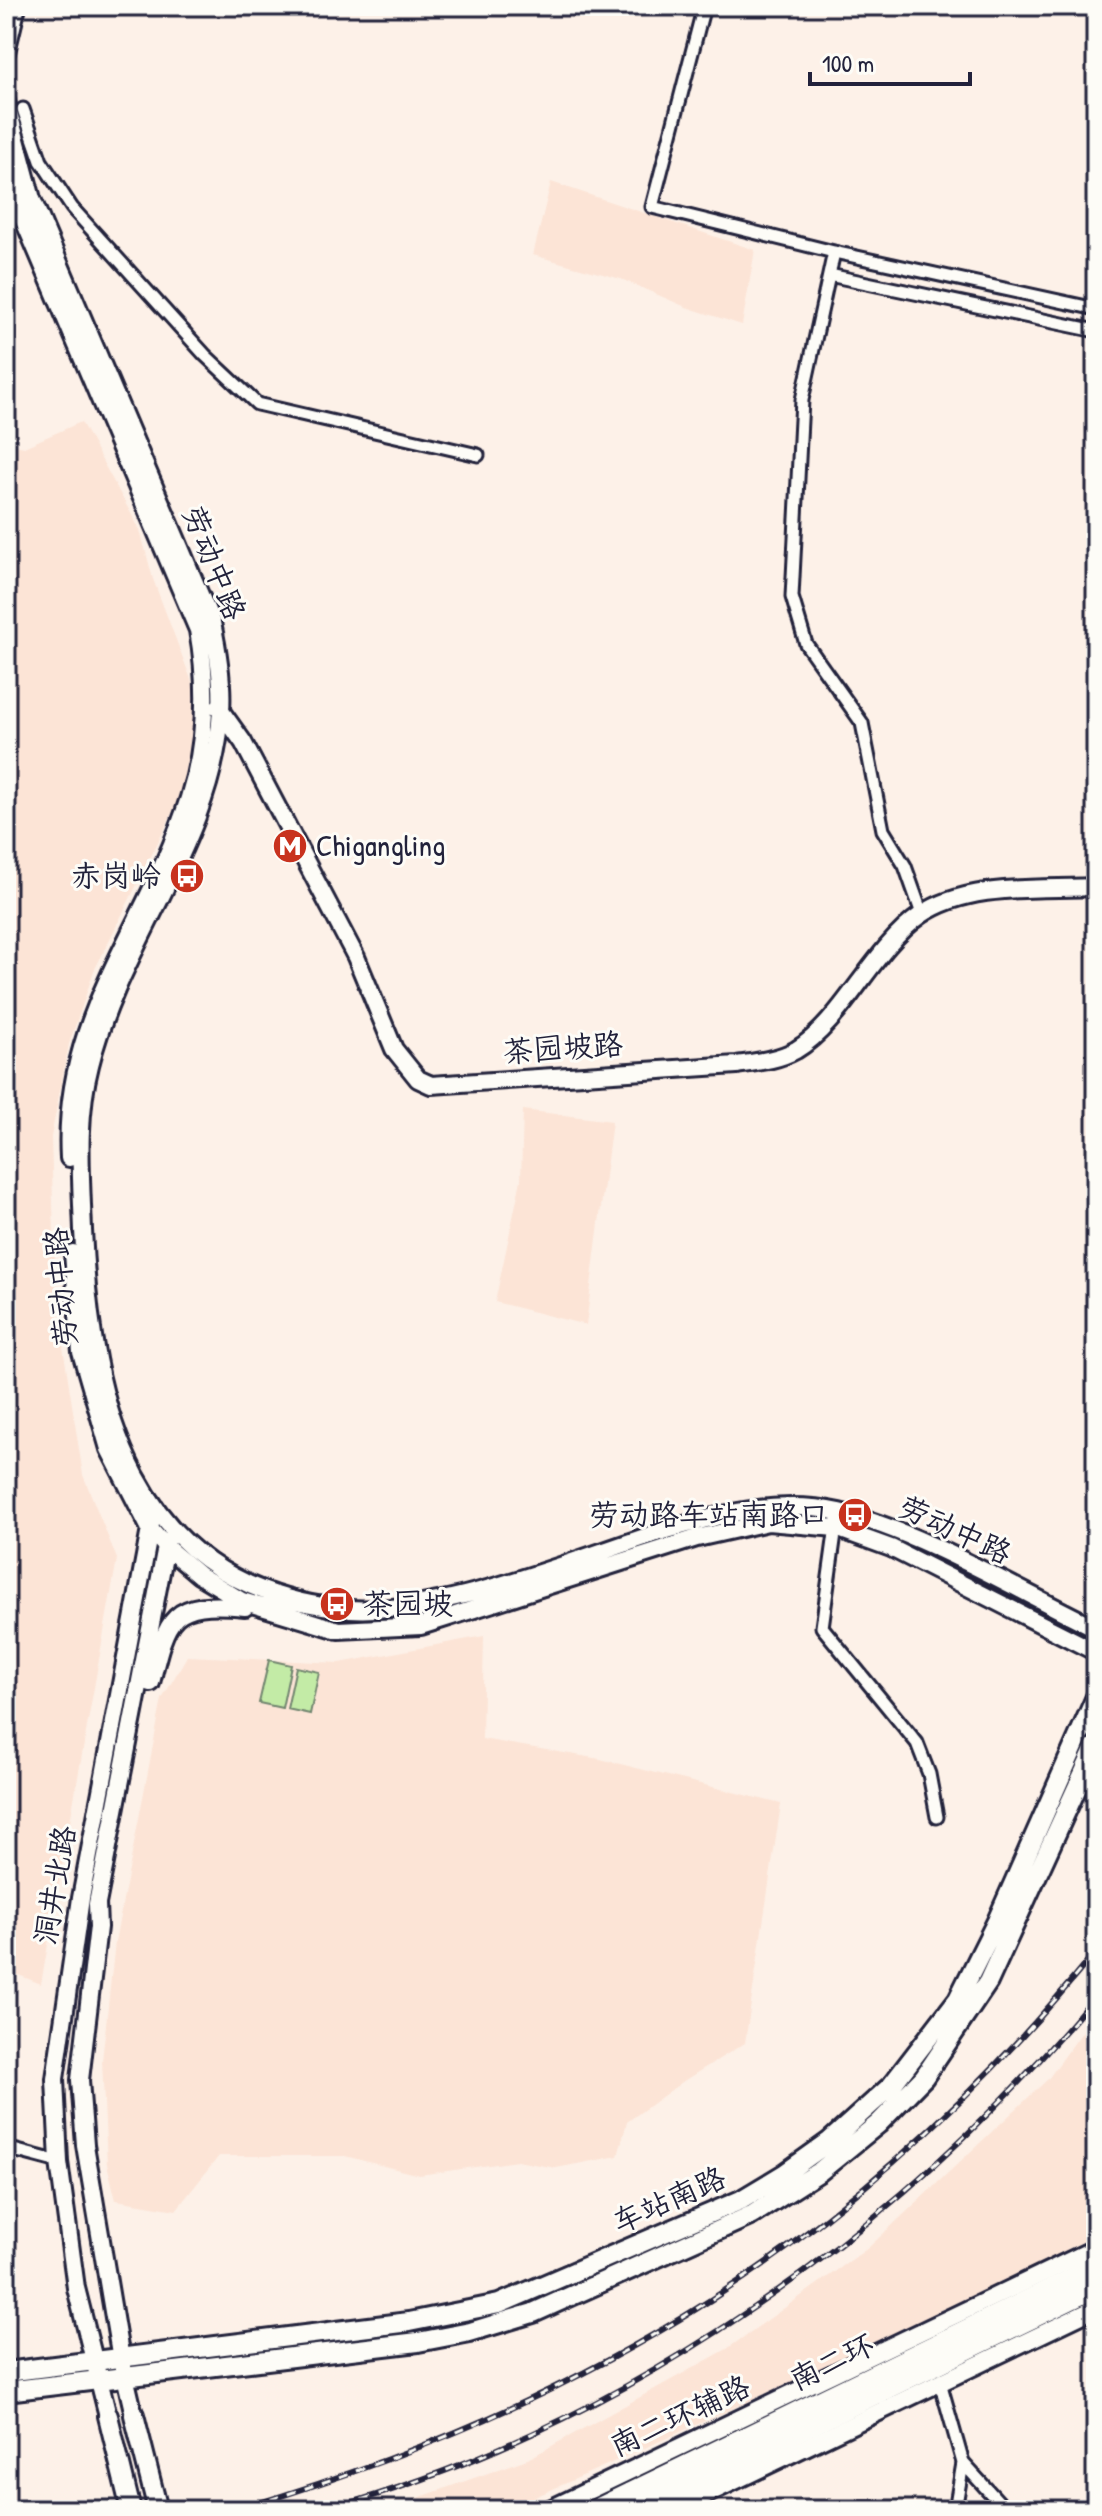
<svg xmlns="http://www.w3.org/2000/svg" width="1102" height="2516" viewBox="0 0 1102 2516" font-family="'Patrick Hand','LXGW WenKai TC',sans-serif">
<rect width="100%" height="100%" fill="#fdf1e8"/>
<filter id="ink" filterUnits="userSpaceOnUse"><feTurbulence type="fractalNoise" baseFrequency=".0125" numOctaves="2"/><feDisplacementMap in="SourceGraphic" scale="16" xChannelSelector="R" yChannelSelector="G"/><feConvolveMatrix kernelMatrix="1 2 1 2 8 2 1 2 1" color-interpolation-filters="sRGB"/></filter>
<g filter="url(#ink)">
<path fill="#fce4d6" d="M551 182 755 250 742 325 686 307 621 279 533 255Z
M81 422 140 530 153 579 195 690V738L181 794 167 824 94 971 69 1044 51 1137 56 1302 83 1475 117 1559 41 1984 6 1970V443L24 447Z
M523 1110 612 1121 586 1325 495 1302 521 1180Z
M484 1636 482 1739 600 1759 781 1804 745 2043 685 2080 627 2122 618 2156 556 2168 517 2161 419 2175 345 2156H219L176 2210 116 2200 107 2164 102 2061 115 1942 162 1699 187 1656 340 1663Z
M1096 2013V2235L910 2329 506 2510H384L530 2458 727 2349 868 2248 1048 2079Z"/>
<path fill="#c3eba6" stroke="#728670" stroke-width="2" d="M269 1660 291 1665 282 1708 259 1703Z
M296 1667 319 1672 310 1714 287 1709Z"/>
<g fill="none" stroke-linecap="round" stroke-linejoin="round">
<g stroke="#22223b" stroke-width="17">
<path id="street" d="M704 6 652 207 834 252 1096 309
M23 109 41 161 72 208 205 355 257 404 478 455
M834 252 802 400 792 597 806 644 862 723 883 830 905 866 922 914
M829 275 1096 331
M838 1512 822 1627 917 1743 929 1774 937 1817
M6 2148 59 2162
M940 2382 963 2463 955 2510
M963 2463 1006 2510"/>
</g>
<g stroke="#22223b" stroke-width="22">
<path id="secondary" d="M6 52 17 6
M6 102 32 199 212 623C218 651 223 682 221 711 214 839 120 943 90 1065 76 1119 81 1174 83 1230 91 1405 131 1584 337 1608 434 1619 564 1563 657 1533 715 1515 778 1498 839 1512 920 1531 1019 1591 1096 1628
M6 164 19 209 198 630C208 686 206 744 189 798 149 925 61 1016 69 1158
M6 220 27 203
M218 707 243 742 356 957 394 1049 418 1079 431 1085 737 1065C757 1062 778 1060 796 1050 843 1022 872 949 921 915 969 882 1041 890 1096 887
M73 1253 81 1352 109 1449 150 1529 166 1547 199 1575 242 1601 338 1630 421 1626 697 1538 768 1522 836 1528 891 1548 1096 1652
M151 1683C167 1616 171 1600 245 1607
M134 2415 121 2359 85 2145 80 2080 98 1927 97 1904 167 1541
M108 2416 76 2288 59 2162 55 2079 81 1898 151 1524
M548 2510 1096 2248
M674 2510 1096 2308"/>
</g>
<g stroke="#22223b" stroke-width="24">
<path id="primary" d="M6 2372 409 2322 499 2304 741 2200 784 2174 830 2141 891 2086 958 1999 997 1921 1096 1697
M6 2391 418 2342 470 2332 533 2313 752 2215 819 2172 878 2124 924 2077 988 1982 1096 1746
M134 2415 158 2510
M108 2416 131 2510"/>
</g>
<g stroke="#22223b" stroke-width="26">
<path id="highway" d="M595 2510 1096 2267
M636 2510 1096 2287"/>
</g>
<use href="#street" stroke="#fdfcf7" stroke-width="11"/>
<use href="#secondary" stroke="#fdfcf7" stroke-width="16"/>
<use href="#primary" stroke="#fdfcf7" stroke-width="18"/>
<use href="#highway" stroke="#fdfcf7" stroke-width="20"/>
<g stroke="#22223b" stroke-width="6">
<path id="rail" d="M236 2510C590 2405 861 2241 1096 1951
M327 2510C625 2426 901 2232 1096 1995"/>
</g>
<use href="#rail" stroke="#fdfcf7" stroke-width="3" stroke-dasharray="9" stroke-linecap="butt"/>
</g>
</g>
<defs>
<g id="metro-disc" transform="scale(1.8)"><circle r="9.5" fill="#c8321e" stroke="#fdfcf7"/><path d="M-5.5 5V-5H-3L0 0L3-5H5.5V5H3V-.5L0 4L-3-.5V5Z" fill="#fff"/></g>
<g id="bus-disc" transform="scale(1.8)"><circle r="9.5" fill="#c8321e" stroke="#fdfcf7"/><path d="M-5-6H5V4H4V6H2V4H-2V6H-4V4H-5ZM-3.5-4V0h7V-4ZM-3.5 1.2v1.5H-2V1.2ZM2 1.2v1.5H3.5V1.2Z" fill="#fff"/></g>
</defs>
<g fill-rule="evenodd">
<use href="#metro-disc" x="290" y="846"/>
<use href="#bus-disc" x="187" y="876"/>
<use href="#bus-disc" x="855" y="1515"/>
<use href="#bus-disc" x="337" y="1604"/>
</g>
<g text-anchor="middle" stroke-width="6" stroke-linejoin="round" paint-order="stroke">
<g font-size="30" fill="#22223b" stroke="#fdfcf7">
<text transform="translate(214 563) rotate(68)" y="10">劳动中路</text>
<text transform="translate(563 1048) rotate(-4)" y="10">茶园坡路</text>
<text transform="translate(61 1287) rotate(-95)" y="10">劳动中路</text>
<text transform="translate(955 1530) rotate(25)" y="10">劳动中路</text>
<text transform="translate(55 1885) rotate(-80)" y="10">洞井北路</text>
<text transform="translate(669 2200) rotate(-24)" y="10">车站南路</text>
<text transform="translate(832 2362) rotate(-26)" y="10">南二环</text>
<text transform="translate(680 2416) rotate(-25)" y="10">南二环辅路</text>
</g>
<g font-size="30" fill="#22223b" stroke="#fdfcf7" text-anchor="start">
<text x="316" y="856">Chigangling</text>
<text x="161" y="886" text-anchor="end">赤岗岭</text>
<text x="829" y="1525" text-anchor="end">劳动路车站南路口</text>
<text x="363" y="1614">茶园坡</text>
</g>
</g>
<rect width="1102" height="2516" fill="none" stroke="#fdfcf7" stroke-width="32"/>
<rect x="16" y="16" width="1070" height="2484" fill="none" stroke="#22223b" stroke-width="3" filter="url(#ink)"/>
<path d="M810 72v12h160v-12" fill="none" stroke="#22223b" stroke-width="4"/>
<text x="822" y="72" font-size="24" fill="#22223b" stroke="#fdfcf7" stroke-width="6" paint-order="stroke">100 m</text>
</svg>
